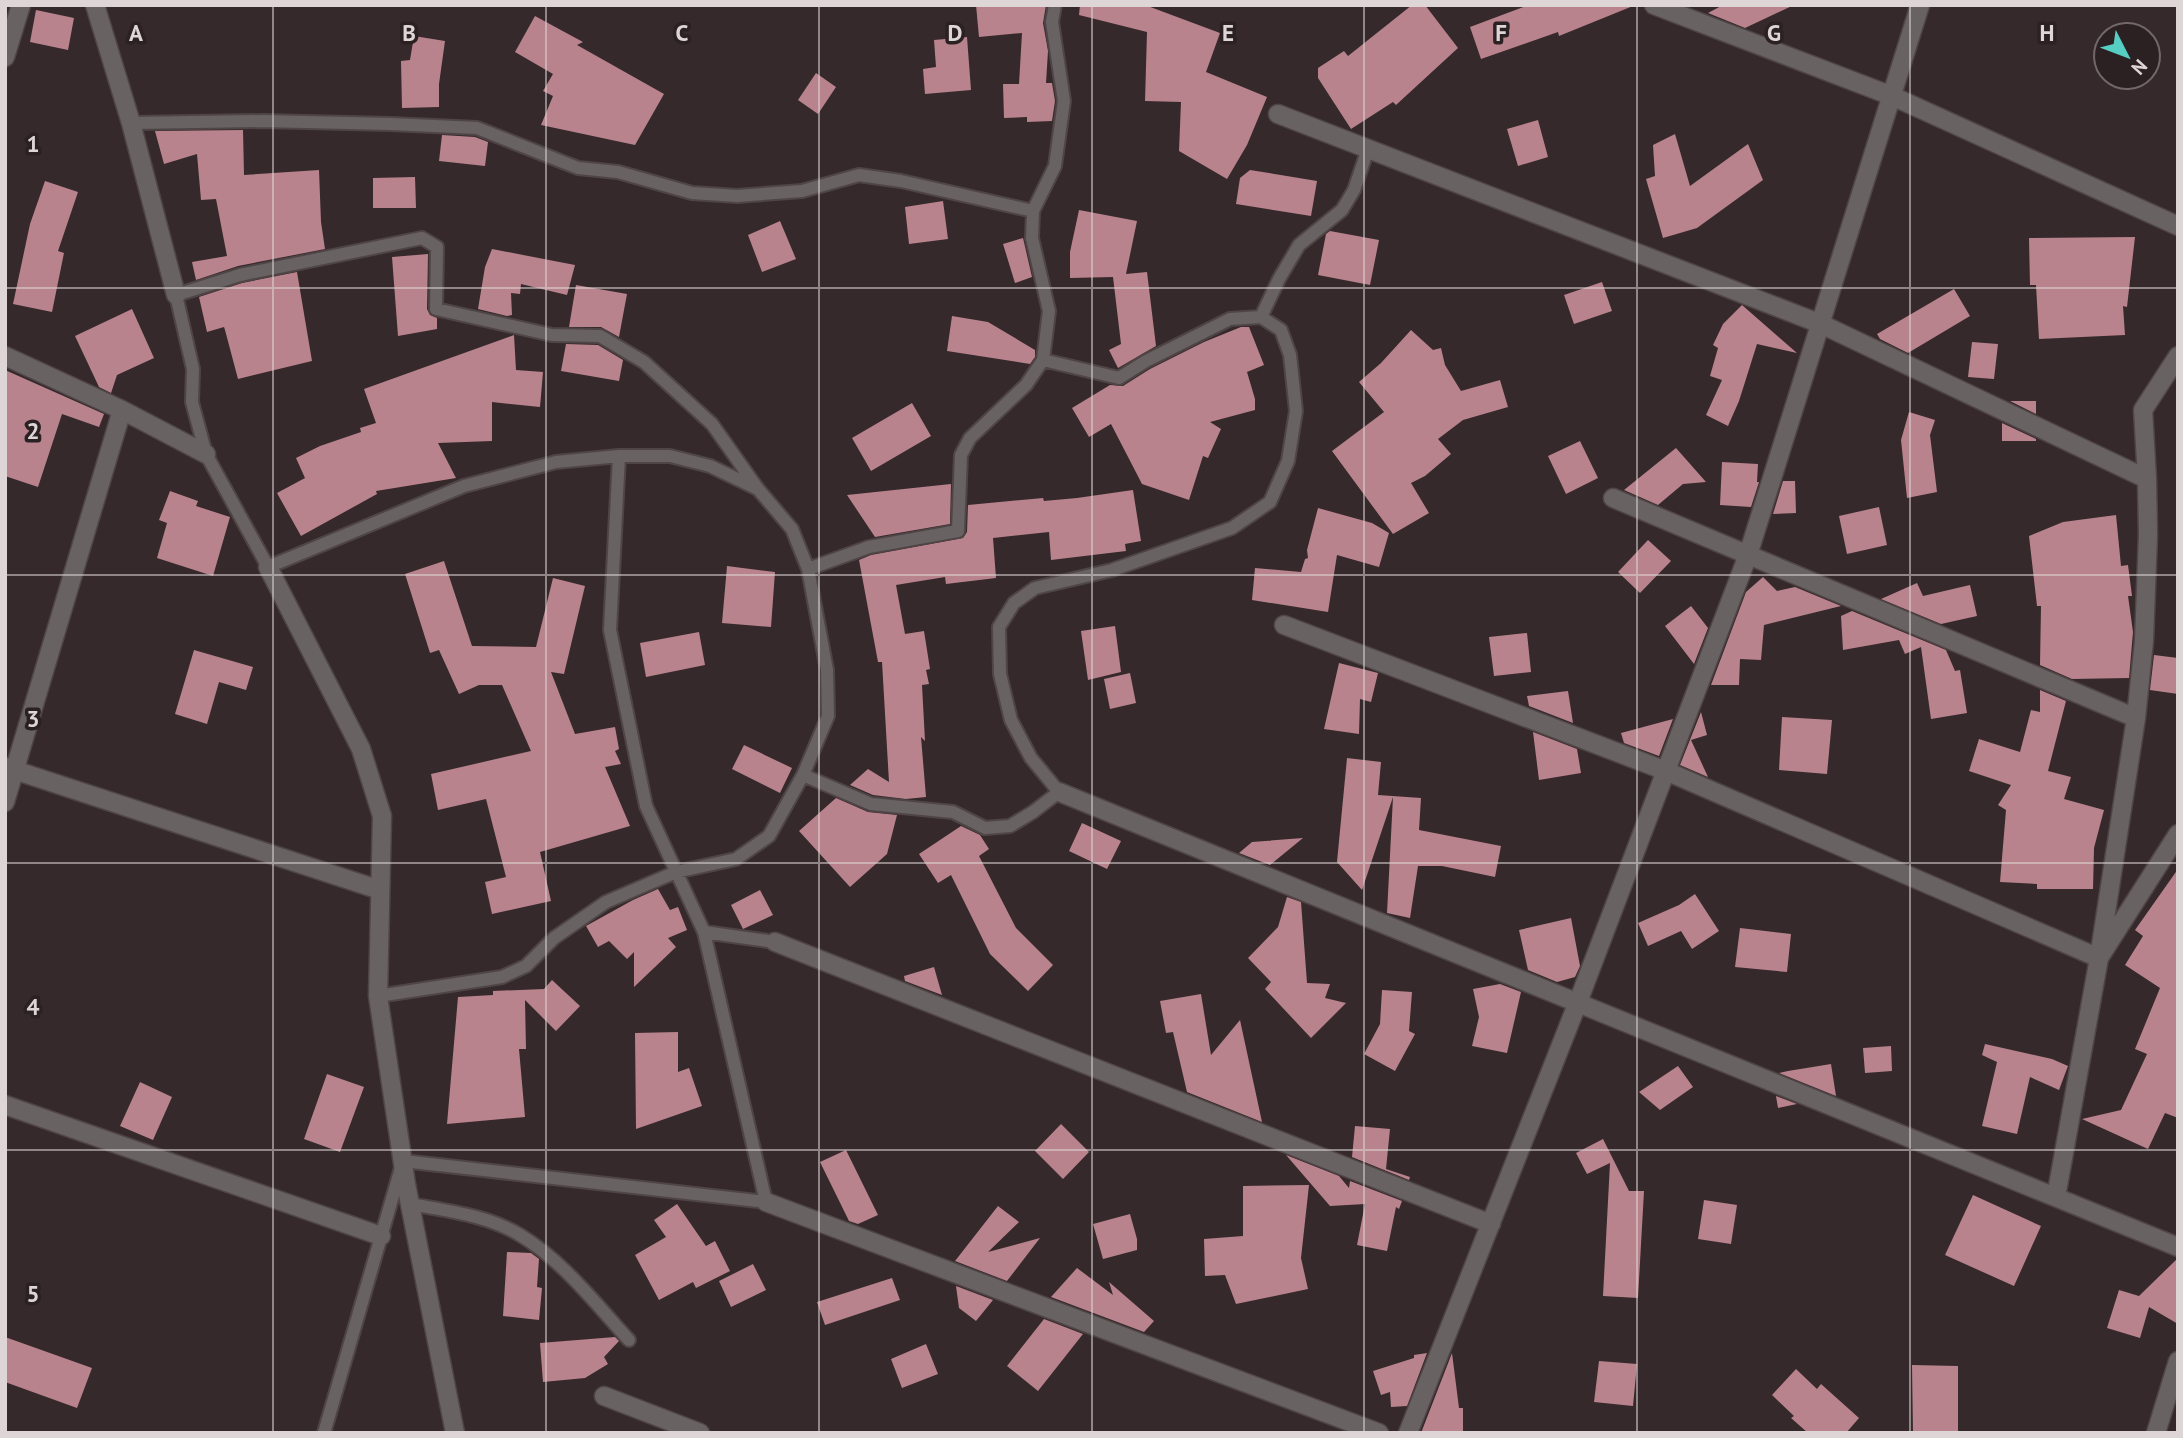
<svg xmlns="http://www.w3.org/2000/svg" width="2183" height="1438" viewBox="0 0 2183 1438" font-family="'PT Sans',sans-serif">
<rect width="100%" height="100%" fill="#35292b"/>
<path fill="#b9838d" d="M976 5H1046L1043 23 1048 51 1046 83H1052L1055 101 1052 121 1027 122V117L1004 118 1003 84H1019L1022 33 979 37Z
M1080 5H1145L1220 33 1206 72 1267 97 1247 145 1227 179 1179 151 1181 102 1145 101 1147 32 1079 15Z
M1412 5H1425L1458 48 1396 105 1393 102 1351 129 1318 78V68L1344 51 1348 56Z
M1529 5H1633V6L1559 36 1558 32 1481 59 1470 27Z
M1723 5H1794L1745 28 1708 13Z
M36 10 74 18 68 50 30 42Z
M535 16 583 42 577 45 664 94 635 145 541 125 553 96 543 91 553 74 515 52Z
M414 36 445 41 439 84V107L402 108 401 61 410 60Z
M967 37 971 90 925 94 923 69 936 67 934 40Z
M816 73 836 87 818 114 798 100Z
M1538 120 1548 157 1518 166 1507 129Z
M243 130 244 175 319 170 321 222 325 249 238 266 196 280 192 262 227 256 216 199 201 200 197 154 164 164 155 131Z
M1675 134 1690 186 1748 144 1763 180 1697 228 1663 238 1646 179 1655 176 1653 145Z
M442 135 475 137 488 142 485 166 439 161Z
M1250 170 1317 181 1311 216 1236 204 1240 178Z
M415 177 416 208H373V178Z
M45 181 78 192 58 251 64 253 52 312 13 304 30 224Z
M943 201 948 239 909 244 905 207Z
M1079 210 1137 221 1126 274 1147 272 1156 346 1118 368 1109 350 1121 344 1113 277 1070 278V252Z
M780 221 796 259 762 272 748 235Z
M1330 231 1379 240 1370 285 1318 275 1326 234Z
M2135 237 2127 307 2123 306 2125 335 2039 339 2036 285H2030L2029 238Z
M1023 238 1032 277 1015 283 1003 244Z
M492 249 575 265 567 295 521 284 520 294 511 293 512 315 507 316 478 309 485 267Z
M428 254 427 309 430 315 437 318V329L398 336 392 257Z
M297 272 312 361 238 379 225 330 224 327 207 332 199 297 242 283Z
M1602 282 1612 311 1574 324 1564 295Z
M576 285 627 294 619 337 601 327H569Z
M1954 289 1970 316 1908 353 1880 339 1877 334Z
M1742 305 1797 353 1757 344 1739 401 1728 426 1706 415 1722 380 1710 376 1718 348 1713 345 1723 324Z
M132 309 154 358 117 375 111 393 99 387 75 336Z
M952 316 988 322 1035 350V357L1030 364 947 351Z
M1241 327H1249L1264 365 1247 372 1255 399V410L1210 422 1221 429 1208 458 1203 456 1189 500 1142 484 1111 424 1089 437 1072 408 1110 385 1123 386 1150 369 1204 342Z
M1411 330 1433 350 1441 348 1445 365 1461 391 1500 380 1508 407 1463 420 1438 439 1451 454 1425 476 1411 483 1429 513 1393 534 1332 451 1384 412 1359 382 1381 363Z
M514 335 516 370 543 372 540 407 492 402V441L438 443 456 478 376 491 377 494 301 536 277 493 305 478 296 458 320 446 361 432 360 428 376 423 364 389Z
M1972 342 1998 344 1994 379 1968 377Z
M566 344 598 345 623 360 619 381 561 371Z
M5 370 104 414 99 427 62 414 38 487 5 476Z
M2010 401H2036V414Z
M912 403 931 436 871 471 852 438Z
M1909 412 1935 420 1930 435 1937 492 1907 498 1901 440Z
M2002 423 2036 439V441H2002Z
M1580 441 1598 478 1566 494 1548 456Z
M1676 448 1706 482 1683 484 1658 505 1624 490Z
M1722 462 1758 464 1757 482H1759L1751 507 1720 505Z
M1783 481H1795L1796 513 1773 514Z
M951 484 950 524 875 537 847 495Z
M1133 490 1141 541 1125 544 1126 551 1051 560 1049 532 993 538 996 578 946 584 945 577 896 585 905 634 924 631 930 669 926 670 929 684 922 685 925 741 921 737 926 797 906 799 873 795 850 785 868 769 889 782 882 662H878L859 560 871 555 963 538 967 532 968 505 1043 498 1044 501 1077 498Z
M170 491 198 501 196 506 230 517 213 576 157 558 167 523 159 520Z
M1879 507 1887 545 1847 554 1839 516Z
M1318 508 1372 523 1389 533 1379 567 1337 555 1328 612 1252 600 1255 568 1301 572 1305 559 1308 558 1307 550Z
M2116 515 2121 566 2128 565 2132 596H2128L2133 632 2129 678 2072 679 2040 665 2041 606H2037L2029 536 2063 522Z
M1648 540 1671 561 1640 593 1618 572Z
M444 561 472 646 536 647 553 578 585 586 564 674 551 672 575 734 615 727 619 749 615 751 621 764 605 767 630 826 540 852 551 901 492 914 485 882 506 877 486 799 438 810 431 774 531 751 502 685H479L459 694 439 650 430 653 405 574Z
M727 566 775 572 771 627 722 623Z
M1763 577 1777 591 1795 587 1841 606 1764 625 1761 660 1740 659 1739 685H1711L1746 592Z
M1917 583 1923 596 1970 585 1977 616 1941 624 1881 599Z
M1691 606 1708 628 1694 664 1665 626Z
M1852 611 1946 650 1955 671 1960 670 1967 713 1931 719 1921 647 1905 654 1899 640 1843 650 1841 616Z
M1115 626 1121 672 1088 680 1081 631Z
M699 632 705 665 646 677 640 643Z
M1527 633 1531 672 1494 676 1489 637Z
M194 650 253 667 246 690 219 682 207 724 175 714Z
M2154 655 2178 658V694L2150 690Z
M1339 663 1378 673 1371 702 1360 699 1359 734 1324 729Z
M1130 673 1136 703 1110 709 1104 679Z
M2040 690 2066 701 2048 771 2071 777 2064 799 2104 810 2094 848 2093 889H2037V884L2000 882 2006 810 1998 805 2011 785 1969 771 1979 739 2020 752 2031 710 2040 712Z
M1568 691 1573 723 1529 706 1527 696Z
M1701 712 1707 735 1691 740 1708 777 1680 765Z
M1782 717 1832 720 1827 774 1779 770Z
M1673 719 1659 756 1624 743 1621 733Z
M1533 732 1577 749 1581 773 1539 780Z
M744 745 792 768 780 793 732 769Z
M1347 758 1381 762 1378 795 1421 798 1419 830 1501 846 1495 877 1442 866H1418L1410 918 1387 913 1393 797 1362 890 1337 862Z
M836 798 868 812 897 815 887 854 850 887 799 831Z
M1082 823 1121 841 1107 869 1069 851Z
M961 826 980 835 989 849 979 856 1016 928 1053 965 1028 991 990 954 951 875 938 883 919 854Z
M1303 838 1270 865 1239 853 1252 842Z
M2178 869V1118L2165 1113 2148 1149 2082 1119 2121 1110 2147 1054 2135 1049 2160 988 2125 965 2143 936 2135 930Z
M658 889 670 910 678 907 687 930 668 938 676 947 634 987V952L627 959 609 941 598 947 586 926 633 900Z
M760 890 773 915 743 929 731 905Z
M1695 894 1719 931 1692 949 1681 931 1648 946 1638 923 1679 905Z
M1287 897 1301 902 1307 983 1330 984 1325 998 1346 1003 1311 1038 1265 989 1271 982 1248 958 1278 927Z
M1571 918 1580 966 1575 977 1557 982 1528 970 1519 930Z
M1740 928 1791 934 1787 972 1735 967Z
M934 967 942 995 905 981 904 976Z
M552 980 580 1006 556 1031 525 1000 526 1049H519L525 1117 447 1124 458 997 493 995V991L544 989Z
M1500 984 1521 992 1507 1053 1472 1046 1479 1017 1473 989Z
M1382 990 1412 992 1409 1031 1415 1034 1395 1071 1364 1054 1380 1024Z
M1201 994 1211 1055 1240 1020 1262 1122 1187 1092 1173 1032 1166 1033 1160 1001Z
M678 1032V1072L689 1068 702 1106 636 1129 635 1033Z
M1985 1044 2052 1059 2068 1066 2059 1090 2030 1077 2017 1134 1982 1126 1997 1062 1982 1055Z
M1891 1046 1892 1071 1865 1073 1863 1048Z
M1831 1064 1836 1096 1779 1073 1788 1071Z
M1678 1066 1693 1087 1660 1110 1639 1092Z
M327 1074 364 1087 340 1152 304 1139Z
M140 1082 172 1097 153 1140 120 1126Z
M1776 1096 1797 1104 1778 1108Z
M1061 1124 1089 1152 1063 1179 1035 1151Z
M1355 1126 1390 1129 1386 1169 1410 1177 1409 1180 1352 1157Z
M1603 1139 1629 1191H1644L1638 1298 1603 1296 1610 1163 1587 1174 1576 1153Z
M846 1150 878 1215 858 1224 849 1221 820 1162Z
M1286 1155 1339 1176 1349 1188 1350 1181 1402 1201 1399 1209 1396 1207 1387 1251 1357 1245 1365 1204 1330 1206Z
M1309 1185 1301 1258 1308 1289 1236 1304 1225 1275 1205 1276 1204 1239 1243 1236V1186Z
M1973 1195 2041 1226 2014 1286 1945 1255Z
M1704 1200 1737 1205 1731 1244 1698 1239Z
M677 1204 706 1246 715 1241 730 1271 696 1288 693 1282 659 1300 635 1255 666 1237 654 1220Z
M998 1206 1019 1222 988 1252 1040 1238 1007 1281 955 1261Z
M1130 1214 1137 1239V1250L1103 1259 1093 1224Z
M507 1252 531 1253 539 1259 537 1287 542 1288 539 1320 503 1316Z
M2178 1258V1324L2149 1307 2140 1338 2107 1328 2119 1290 2139 1296Z
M753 1264 766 1290 731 1307 719 1281Z
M1077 1268 1113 1295 1109 1282 1154 1321 1144 1332 1051 1297Z
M892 1278 900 1300 825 1325 817 1302Z
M956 1286 993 1300 976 1321 959 1308Z
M1044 1319 1083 1334 1038 1391 1007 1366Z
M5 1337 92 1368 77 1408 5 1382Z
M615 1337 619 1341 604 1357 608 1364 585 1378 543 1382 540 1343Z
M926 1344 938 1374 902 1388 891 1359Z
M1427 1353 1407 1406 1391 1407 1390 1392 1381 1395 1373 1371 1414 1358V1355Z
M1452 1353 1459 1408H1463V1433H1421Z
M1599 1361 1637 1364 1633 1406 1594 1402Z
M1912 1365 1958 1366V1433H1913Z
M1796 1369 1817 1389 1821 1384 1859 1418 1846 1433H1808L1791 1418 1794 1416 1772 1395Z"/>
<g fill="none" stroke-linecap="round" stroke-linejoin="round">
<g stroke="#504546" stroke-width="16">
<path id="service" d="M131 123 263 121 391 124 477 128 578 168 618 172 692 193 737 196 802 191 859 175 901 181 1033 211
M1261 317 1279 279 1299 245 1342 210 1354 190 1368 149
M619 456H670L710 466 758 489 792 529 808 569
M803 775 871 804 953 812 985 828 1010 826 1033 812 1059 792 1031 758 1011 720 1000 674 999 627 1014 603 1035 588 1112 570 1232 528 1270 502 1288 461 1296 411 1290 355 1281 330 1261 317 1230 319 1146 361 1119 378 1043 360
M704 932 775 942
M378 996 502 977 526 966 554 938 606 902 676 872 736 859 769 836 803 775 828 716 827 670 808 569 869 547 958 531 961 455 970 438 1026 385 1043 360 1049 311 1032 238 1033 211 1055 166 1064 101 1052 22 1055 5
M410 1204C447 1211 487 1215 520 1235 563 1261 595 1303 629 1340
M324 1433 403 1161 766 1202 704 932 646 806 610 630 619 456 556 462 464 486 268 567 206 454 192 402 193 369 176 295 240 275 422 238 437 247 436 309 552 335 600 336 644 362 712 424 758 489"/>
</g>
<g stroke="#504546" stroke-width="21">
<path id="minor" d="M95 5 131 123 176 295
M1654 5 1892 96 2178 226
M5 57 21 5
M1278 114 1821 324 2147 479
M5 356 122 410
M1613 498 2136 718
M268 567 361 749 382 816 378 996 406 1184 455 1433
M1284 625 1666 771 2099 958 2136 718 2144 641 2148 535 2147 479 2143 410 2178 356
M5 767 380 890
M1059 792 2178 1247
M5 802 122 410 206 454
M775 942 1491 1224
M5 1105 381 1236
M2056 1197 2099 958 2178 834
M766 1202 1379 1433
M604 1396 700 1433
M1408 1433 1578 1002 1748 555 1920 5
M2156 1433 2178 1361"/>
</g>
<use href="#service" stroke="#686263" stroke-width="12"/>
<use href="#minor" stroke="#686263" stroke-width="18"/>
</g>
<path fill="none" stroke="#ddd5d6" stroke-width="2" stroke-opacity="0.55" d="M273 5V1433M546 5V1433M819 5V1433M1092 5V1433M1364 5V1433M1637 5V1433M1910 5V1433M5 288H2178M5 575H2178M5 863H2178M5 1150H2178"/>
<g font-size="23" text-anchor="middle" font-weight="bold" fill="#ddd5d6" stroke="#2b2022" stroke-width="7" stroke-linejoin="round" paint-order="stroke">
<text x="136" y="41">A</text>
<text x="409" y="41">B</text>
<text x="682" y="41">C</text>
<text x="955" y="41">D</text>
<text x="1228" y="41">E</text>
<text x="1501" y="41">F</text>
<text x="1774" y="41">G</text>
<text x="2047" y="41">H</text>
<text x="33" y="152">1</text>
<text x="33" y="439">2</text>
<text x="33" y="727">3</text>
<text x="33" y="1015">4</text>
<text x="33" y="1302">5</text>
</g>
<rect width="2183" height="1438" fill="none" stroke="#ddd5d6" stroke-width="14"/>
<g transform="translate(2127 56) rotate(132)"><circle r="33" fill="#2b2022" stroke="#72686a" stroke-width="2"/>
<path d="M0-5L12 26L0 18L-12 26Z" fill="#56cec3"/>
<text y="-10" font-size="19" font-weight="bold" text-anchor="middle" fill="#ddd5d6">N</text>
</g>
</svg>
